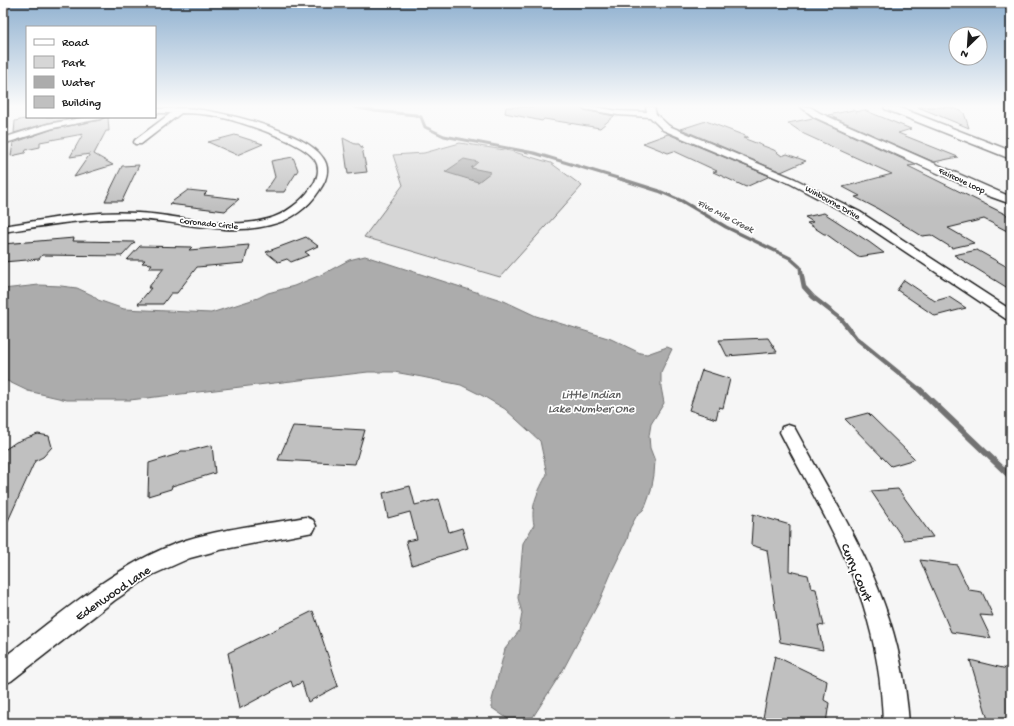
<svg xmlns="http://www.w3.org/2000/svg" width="1014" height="726" viewBox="0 0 1014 726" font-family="'Gochi Hand',sans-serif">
<rect width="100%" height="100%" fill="#f6f6f6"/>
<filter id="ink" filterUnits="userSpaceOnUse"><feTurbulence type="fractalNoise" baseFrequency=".025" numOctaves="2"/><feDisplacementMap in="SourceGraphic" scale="8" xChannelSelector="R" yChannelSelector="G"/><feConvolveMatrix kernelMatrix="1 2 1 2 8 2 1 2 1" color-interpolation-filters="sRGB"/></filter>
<g filter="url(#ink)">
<path fill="#d6d6d6" stroke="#797979" d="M460 143 511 151 551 163 582 186 500 277 364 237 403 185 393 155 424 153Z"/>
<path fill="#acacac" stroke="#727272" d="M464 159 478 162 471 168 491 172 478 182 445 172Z
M365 256 504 301 536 316 611 339 640 353 647 354 667 347 672 349 661 372V387L664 403 651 424 649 436 650 448 655 461 654 475 651 491 646 505 643 510 637 515 630 528 627 540 613 569 599 602 563 670 533 717 508 719 492 708V700L505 649 519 631 522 613 518 598 523 543 534 525C530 505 538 492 547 474L540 441 505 409 483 396 461 385 422 377 394 372H368L130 400H67L28 391 3 379V289L39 285 61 286 77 288 92 295 98 300 124 309 211 313 258 298 268 293 294 286 323 274 349 260Z"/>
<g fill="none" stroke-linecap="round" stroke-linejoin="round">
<path stroke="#727272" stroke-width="3" d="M354 107 375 111 416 115 421 117 425 127 444 136 534 153 624 180"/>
<path stroke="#727272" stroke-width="3.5" d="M621 179 659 191 682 201 726 227 790 258 800 267 801 273"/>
<path stroke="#727272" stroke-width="4.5" d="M801 272 804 287 813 297 841 319 856 338 920 390"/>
<path stroke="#727272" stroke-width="6" d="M919 389 1011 477"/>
</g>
<path fill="#c0c0c0" stroke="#1c1c1c" d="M506 107H579L584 110 614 116 600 128 544 119 542 121 505 113Z
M918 107H949L961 111 964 113 969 128Z
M853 110 856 112 864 110 911 129 898 133 958 157 934 162 828 115Z
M35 117H79L48 123 14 133 15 121Z
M105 117H108L109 131H106L94 154 113 165 74 177 90 154 70 157 83 134 40 142V147L26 150 25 153 11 156 13 143 53 129 100 120Z
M813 118 916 165 908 166 1011 217V233L984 219 948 228 974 243 952 248 931 235 922 236 878 209 855 197 860 196 843 187 892 174 804 134 788 123Z
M706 121 748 137 743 138 774 150 782 156 787 154 806 161 781 172 681 129Z
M668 134 770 176 746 187 713 172 717 171 674 151 668 153 643 143Z
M235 135 263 144 237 155 208 142Z
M343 138 355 144H359L362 148 367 172 348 174Z
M293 157 298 170 284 192H265L275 177 271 161Z
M139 165 122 201H105L122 166Z
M188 190 207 192 204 195 239 199 225 211 169 204Z
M824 213 869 242 884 253 858 257 826 234H824L807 223 813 222 805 217Z
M306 237 318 246 305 252 309 255 291 262 287 259 278 262 266 252Z
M74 238 73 241 135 242 122 256 42 255 39 259 3 262V244Z
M249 245 244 263 197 267 177 293H171L163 304H138L151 288H148L164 268H149L152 264 142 263 145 260H127L140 246 192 247 189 250Z
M977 250 1011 269V290L954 255Z
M904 280 935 301 949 297 966 308 935 316 897 290Z
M768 338 777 352 727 356 719 340Z
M702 370 730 379 723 408 719 407 716 419 689 410Z
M868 413 915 459 891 466 845 419Z
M293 426 365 430 355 464 278 460Z
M38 434 49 436 52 447 43 457 35 461 3 532V451L16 442Z
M212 445 215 473 172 486 171 489 148 496 149 463 178 454 181 451H189Z
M410 486 415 505 439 499 449 532 462 528 468 548 412 565 406 541 417 539 410 512 388 518 383 493Z
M898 489 933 537 904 540 871 491Z
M753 514 790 525 789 571 808 575 811 588 816 589 824 626 818 625 823 650 780 642 767 550 751 545Z
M920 560 957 565 969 590 982 592 993 616 980 615 991 638 951 632Z
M313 611 338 686 308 702 302 682 293 687 291 681 239 709 228 653Z
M775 656 827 681 824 700 829 703 826 723H762Z
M970 660 1011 670V723H989Z"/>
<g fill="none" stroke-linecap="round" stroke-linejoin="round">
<g stroke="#1c1c1c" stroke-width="3">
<path id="street" d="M580 107H596L618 111 647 112 646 107H654L656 114 669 126 795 179 860 212 1011 310V320L1006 319 852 216 789 183 663 130 650 117 618 115 584 109Z
M801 107H810L820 113 1011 197V204L986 195 814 117Z
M184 108C215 109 306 131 323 158 331 169 326 181 319 191 308 208 290 221 270 225 226 236 183 222 138 219 93 217 48 225 3 232V226C48 219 93 210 138 213 181 215 225 231 268 219 284 215 301 202 311 188 317 180 321 169 315 160 304 142 241 122 220 117 207 114 194 113 181 113L141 144H135L134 142 135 140 171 113H155V109Z
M87 117H104L100 119 53 128 3 144V138L48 124Z
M788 425 794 427C825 485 862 542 884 604 898 642 906 683 909 723H883C882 683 875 642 863 604 844 545 808 487 780 432L782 427Z
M306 517 313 520 316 526 313 532 220 550 190 558 152 575 115 600 11 681 3 685V658C59 616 118 562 186 540 225 528 267 524 306 517Z"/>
</g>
<g stroke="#1c1c1c" stroke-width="3">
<path id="secondary" d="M884 107H898L1011 151V159L885 109Z"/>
</g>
<use href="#street" fill="#fff" fill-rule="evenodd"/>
<use href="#secondary" fill="#fff" fill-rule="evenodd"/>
</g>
</g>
<linearGradient id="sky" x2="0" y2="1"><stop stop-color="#90b1d0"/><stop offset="0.51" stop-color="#fbfbfb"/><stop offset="1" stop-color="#fbfbfb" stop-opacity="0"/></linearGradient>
<rect width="1014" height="208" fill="url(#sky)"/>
<g text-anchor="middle" stroke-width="3.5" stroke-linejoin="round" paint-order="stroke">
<g font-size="9" fill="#1c1c1c" stroke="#fff">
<text transform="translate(962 180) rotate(25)" y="3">Faircove Loop</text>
<text transform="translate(833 202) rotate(29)" y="3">Winbourne Drive</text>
<text transform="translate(209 223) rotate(6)" y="3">Coronado Circle</text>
</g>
<g font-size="10" font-style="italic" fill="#5d5d5d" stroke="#fff">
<text transform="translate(726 215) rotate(27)" y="4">Five Mile Creek</text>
</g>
<g font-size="12" font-style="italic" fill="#5d5d5d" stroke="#fff">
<text x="591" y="398">Little Indian<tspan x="591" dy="14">Lake Number One</tspan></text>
</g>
<g font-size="13" fill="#1c1c1c" stroke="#fff">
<text transform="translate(858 572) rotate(67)" y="5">Curry Court</text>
<text transform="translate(112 592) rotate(-34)" y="5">Edenwood Lane</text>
</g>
</g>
<rect width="1014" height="726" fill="none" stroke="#fff" stroke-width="16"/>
<rect x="8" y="8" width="998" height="710" fill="none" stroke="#1c1c1c" stroke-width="1.5" filter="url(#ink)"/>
<rect x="26" y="26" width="130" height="92" fill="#ffffff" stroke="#a4a4a4"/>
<rect x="34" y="39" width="20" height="6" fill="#ffffff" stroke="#a4a4a4"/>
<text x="62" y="46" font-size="12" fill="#1c1c1c">Road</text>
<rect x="34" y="56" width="20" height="12" fill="#d6d6d6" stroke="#a4a4a4"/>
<text x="62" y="66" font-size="12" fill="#1c1c1c">Park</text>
<rect x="34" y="76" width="20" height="12" fill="#acacac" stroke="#a4a4a4"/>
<text x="62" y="86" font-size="12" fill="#1c1c1c">Water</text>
<rect x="34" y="96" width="20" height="12" fill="#c0c0c0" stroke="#a4a4a4"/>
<text x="62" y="106" font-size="12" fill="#1c1c1c">Building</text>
<g transform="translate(968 46) rotate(205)"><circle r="19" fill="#ffffff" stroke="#a4a4a4"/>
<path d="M0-3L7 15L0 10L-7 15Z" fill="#1c1c1c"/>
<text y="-6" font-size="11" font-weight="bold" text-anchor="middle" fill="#1c1c1c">N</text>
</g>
</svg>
